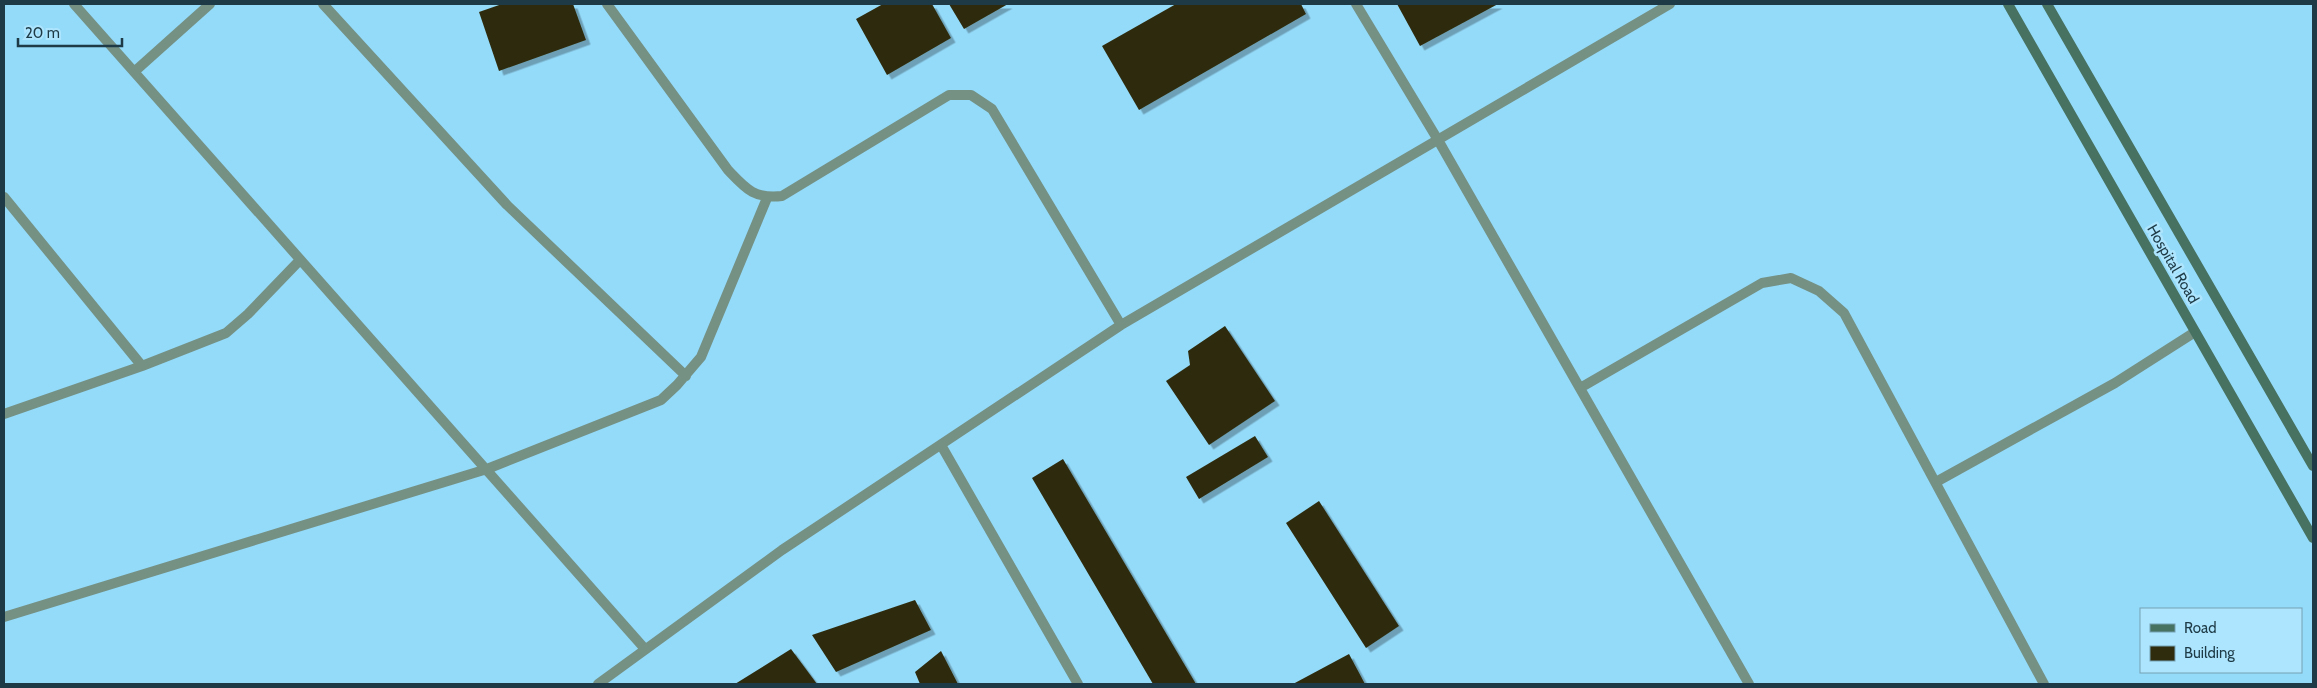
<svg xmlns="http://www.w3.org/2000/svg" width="2317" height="688" viewBox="0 0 2317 688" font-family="Cabin,sans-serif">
<defs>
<filter id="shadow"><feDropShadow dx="4.5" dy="4.5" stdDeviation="0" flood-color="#0004"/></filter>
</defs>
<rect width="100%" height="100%" fill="#94daf9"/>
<path fill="#2e2c0c" filter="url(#shadow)" d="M502 4H573L586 40 499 71 479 12Z
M883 4H932L951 38 887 75 856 19Z
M949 4H1008L964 29Z
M1176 4H1301L1306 14 1139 110 1102 46Z
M1397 4H1498L1420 46Z
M1225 326 1275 401 1209 445 1166 381 1190 365 1188 351Z
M1255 436 1268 457 1199 499 1186 477Z
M1063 459 1196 684H1153L1032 478Z
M1319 501 1399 626 1366 648 1286 523Z
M915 600 931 630 836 672 812 635Z
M791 649 817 684H735Z
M941 651 958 684H920L915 672Z
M1349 654 1365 684H1293Z"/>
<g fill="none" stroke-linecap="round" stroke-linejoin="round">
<path stroke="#749184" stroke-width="10" d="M74 4 645 649
M323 4 507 205 686 376
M607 4 728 170C746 189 754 199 782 196L949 95H971L992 109 1121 325
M1356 4 1438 140 1749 684
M134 72 210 4
M4 197 142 366
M1580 388 1762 283 1791 278 1819 291 1844 313 2044 684
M4 414 142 366 226 333 248 314 300 260
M941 445 1078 684
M1936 482 2115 383 2195 332
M4 617 487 469 661 400 677 385 701 357 767 198
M598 684 782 550 1121 325 1670 4"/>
<path stroke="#477261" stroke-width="10" d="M2008 4 2313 538
M2047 4 2313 466"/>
</g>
<g text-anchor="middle" stroke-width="5" stroke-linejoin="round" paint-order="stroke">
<g font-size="15" fill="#1d3a46" stroke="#aee5fe">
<text transform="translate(2173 264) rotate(60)" y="5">Hospital Road</text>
</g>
</g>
<rect width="2317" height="688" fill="none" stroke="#1d3a46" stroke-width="10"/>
<rect x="2140" y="608" width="162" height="65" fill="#aee5fe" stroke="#74a1b4"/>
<rect x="2150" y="624" width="25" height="8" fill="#477261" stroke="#74a1b4"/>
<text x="2184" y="633" font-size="15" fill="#1d3a46">Road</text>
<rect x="2150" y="646" width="25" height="15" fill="#2e2c0c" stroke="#74a1b4"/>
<text x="2184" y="658" font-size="15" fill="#1d3a46">Building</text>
<path d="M18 38v8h104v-8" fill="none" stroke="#1d3a46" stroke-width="2.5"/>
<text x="25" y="38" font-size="15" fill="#1d3a46" stroke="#aee5fe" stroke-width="4" paint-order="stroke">20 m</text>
</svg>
